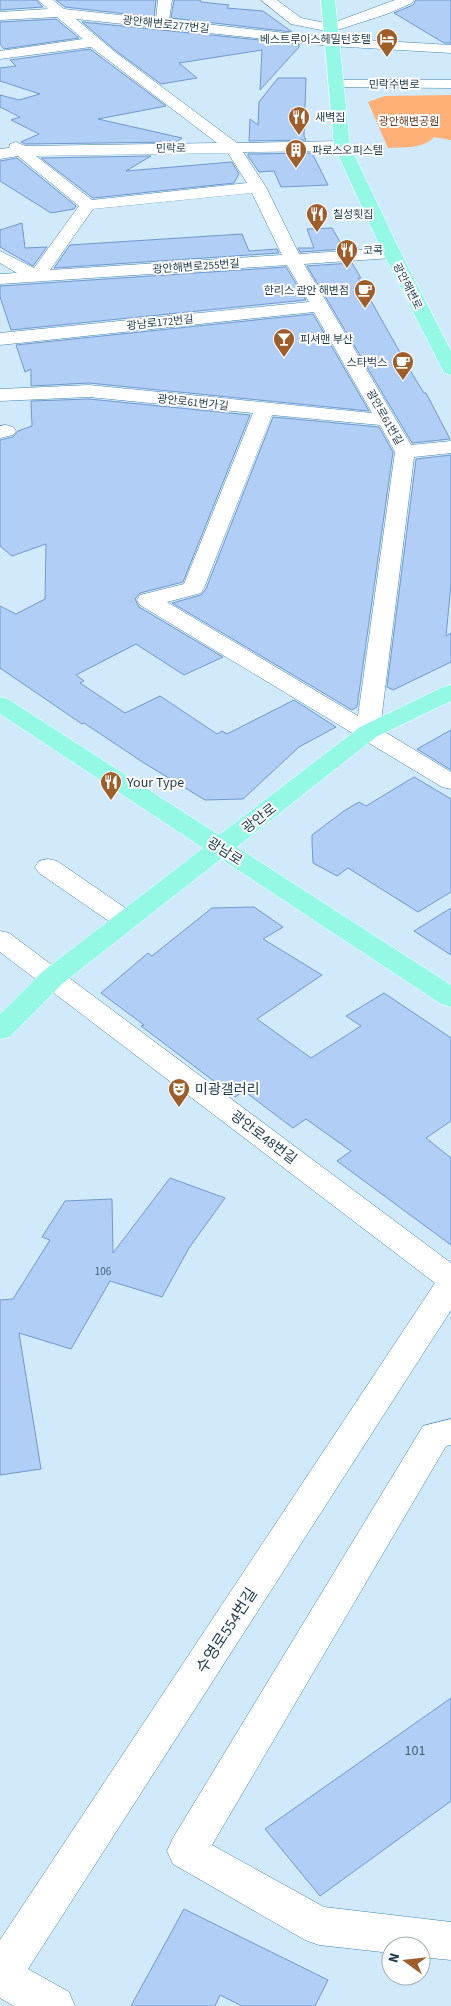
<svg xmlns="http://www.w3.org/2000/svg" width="451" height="2006" viewBox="0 0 451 2006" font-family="'Source Sans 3','Noto Sans KR',sans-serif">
<rect width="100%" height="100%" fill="#d0eafb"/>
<path fill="#ffb076" d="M451 95V140L434 137C423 149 403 147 388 148L368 102 385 96Z"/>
<path fill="#b1cef6" stroke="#7198cc" d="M0 0H36L43 7 0 10Z
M56 0H156L154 17 65 7Z
M174 0H200L201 2 229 5 227 8 263 11 292 32 171 18Z
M416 0H451V43H444L394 13 413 5Z
M56 19 79 38 4 49 0 44V22Z
M82 22 299 44V47L260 90 262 50 179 63 197 78 161 84 116 51Z
M90 49 166 106 98 119 182 138 176 142 25 144 21 142 39 134 11 120 20 117 0 107V95L19 100 40 94 0 81V68L16 66 10 60Z
M278 78H306L304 136 306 140 249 141 250 119 258 125 259 102Z
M312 153 328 185 281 187 274 171 259 172 248 156V154Z
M151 156 126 171 232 162 239 174 234 183 93 198 41 158Z
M17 158 76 206 74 209 51 213 0 181V161Z
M22 223 25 248 47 247 33 266 0 247V230Z
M332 228 344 249 300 252 298 248H314L307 229Z
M242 234 249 251 277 249 279 253 54 268 70 245Z
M352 263 361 278H358L414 377 424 393H426L450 439 412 443 307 266Z
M286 267 306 300 11 330 0 297V286Z
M313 314 369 411 89 383 31 386V369L25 372 16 345Z
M89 399 250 415 183 582 140 593 135 599 139 607 223 657 184 675 136 644 76 675 84 681 80 683 125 713 160 696 217 734 222 731 227 734 294 700 336 727 299 747 243 799 205 800 144 763 84 723 82 724 0 668V606L16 614 45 599 46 544 12 556 0 546V440L13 437 18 431 32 426 31 401Z
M273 417 379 427 393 452 357 707 352 710 172 603 201 595 206 589Z
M451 455V584L446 636 451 633V662L393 690 387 687 416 459Z
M451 730V770L417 749Z
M414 777 451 799V892L418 912 348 868 337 876 313 863 312 842V835L344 811 359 802 366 806Z
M254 907 283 927 263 939 322 975 257 1019 311 1058 361 1026 346 1016 384 993 451 1038V1121L426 1138 451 1158V1245L337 1161 351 1151 306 1119 293 1128 244 1091 235 1097 141 1026 144 1025 101 993 148 953 152 956 212 908Z
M451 908V955L414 931Z
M170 1178 225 1198 189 1248 162 1297 110 1281 71 1349 19 1333 41 1469 0 1475V1300L13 1299 50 1240 42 1237 65 1201 112 1199 113 1253Z
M451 1698V1801L320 1896 265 1829Z
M184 1909 328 1980 315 2006H242L220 1995 215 2006H131Z"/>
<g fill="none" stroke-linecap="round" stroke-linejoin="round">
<g stroke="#4486ac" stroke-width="1">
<path id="minor" d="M38 0H53L64 9 156 19 158 0H172L169 20 331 38 451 45V53L331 46 76 19 115 52 237 143 342 141 348 143 350 146 348 149 342 151 243 152 266 187 299 254 392 248 398 249 401 253 398 257 392 258 304 264 411 445 451 441V453L414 457 380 729 451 772V789L442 787 140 605 137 600 140 595 184 584 253 413 89 397 0 401V389L89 385 372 413 314 312 0 345V333L309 302 287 265 0 284V274L17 273 0 263V251L34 268 79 206 18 156 0 159V149L9 148 10 144 16 142 25 146 217 143 91 47 0 59V51L83 39 57 17 0 20V12L48 9ZM228 153 247 183 92 200 36 156ZM252 193 282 255 50 270 93 209ZM272 415 380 425 395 452 358 716 167 602 201 593 204 588Z
M261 0H277L301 18 330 24 395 0H414L412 3 387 14 331 32 291 24Z
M336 80H451V88L331 87 329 84 331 81Z
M6 425 13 427 16 431 13 435 0 438V426Z
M48 859 57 861 134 914 138 920 134 926 125 928 116 926 39 873 35 867 39 861Z
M0 931 9 933 451 1263V1310L28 1969 69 1992 75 2006H14L0 1998V1940L435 1283 0 952Z
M451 1419V1445L446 1446 212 1845 324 1907 451 1922V1960L421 1957V1946H391V1953L319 1945 305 1940 173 1864 167 1851 173 1838 423 1426Z"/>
</g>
<g stroke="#fff" stroke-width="1">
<path id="major" d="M321 0H335L350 146 401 253 451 351V375L444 373 442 369 383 253 334 146Z
M451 685V701L376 737 237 847 451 985V1007L441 1004 221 859 62 984 10 1037 0 1039V1014L42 972 203 848 0 714V697L8 699 219 835 360 727 443 687Z"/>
</g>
<use href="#minor" fill="#fff" fill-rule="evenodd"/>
<use href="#major" fill="#93f8e4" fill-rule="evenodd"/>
</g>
<defs>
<g id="hotel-pin" transform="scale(1.125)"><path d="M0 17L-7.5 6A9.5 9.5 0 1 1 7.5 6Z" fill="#9e5d29" stroke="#fff"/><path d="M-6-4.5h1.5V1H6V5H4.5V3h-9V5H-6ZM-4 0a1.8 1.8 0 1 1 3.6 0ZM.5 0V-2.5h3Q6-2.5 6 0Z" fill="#fff"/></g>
<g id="restaurant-pin" transform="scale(1.125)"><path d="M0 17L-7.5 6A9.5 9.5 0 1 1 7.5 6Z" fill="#9e5d29" stroke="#fff"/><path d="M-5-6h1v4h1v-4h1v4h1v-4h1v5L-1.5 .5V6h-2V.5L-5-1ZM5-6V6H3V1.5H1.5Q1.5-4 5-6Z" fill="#fff"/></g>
<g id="building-pin" transform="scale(1.125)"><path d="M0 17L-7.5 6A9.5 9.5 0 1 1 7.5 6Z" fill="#9e5d29" stroke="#fff"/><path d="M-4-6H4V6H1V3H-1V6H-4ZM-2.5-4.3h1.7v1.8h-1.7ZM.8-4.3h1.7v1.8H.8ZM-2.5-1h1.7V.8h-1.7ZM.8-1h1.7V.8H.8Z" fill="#fff"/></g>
<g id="cafe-pin" transform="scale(1.125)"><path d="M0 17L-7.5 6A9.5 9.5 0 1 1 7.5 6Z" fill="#9e5d29" stroke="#fff"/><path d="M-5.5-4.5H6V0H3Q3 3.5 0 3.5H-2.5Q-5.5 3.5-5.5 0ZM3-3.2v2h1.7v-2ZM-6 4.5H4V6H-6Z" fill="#fff"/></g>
<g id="bar-pin" transform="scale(1.125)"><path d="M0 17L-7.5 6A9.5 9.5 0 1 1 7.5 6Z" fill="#9e5d29" stroke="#fff"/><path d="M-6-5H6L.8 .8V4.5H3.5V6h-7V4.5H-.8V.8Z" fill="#fff"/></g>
<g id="theatre-pin" transform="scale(1.125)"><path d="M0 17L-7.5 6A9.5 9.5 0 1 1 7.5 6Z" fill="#9e5d29" stroke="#fff"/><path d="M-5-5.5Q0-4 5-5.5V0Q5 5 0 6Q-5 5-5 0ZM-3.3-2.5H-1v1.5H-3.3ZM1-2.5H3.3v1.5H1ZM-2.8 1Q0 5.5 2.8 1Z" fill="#fff"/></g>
</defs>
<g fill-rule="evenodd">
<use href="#hotel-pin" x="387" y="39"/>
<use href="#restaurant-pin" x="299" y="117"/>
<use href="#building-pin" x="296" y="150"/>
<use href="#restaurant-pin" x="317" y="214"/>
<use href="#restaurant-pin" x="347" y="250"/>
<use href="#cafe-pin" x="365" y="290"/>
<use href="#bar-pin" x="284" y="339"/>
<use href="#cafe-pin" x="403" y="362"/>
<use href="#restaurant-pin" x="111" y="782"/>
<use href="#theatre-pin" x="179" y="1089"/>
</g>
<g text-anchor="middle" stroke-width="4" stroke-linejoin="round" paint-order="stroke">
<g font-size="11" fill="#1d394a" stroke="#fff">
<text transform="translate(166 24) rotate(6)" y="4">광안해변로277번길</text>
<text x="394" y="88">민락수변로</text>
<text transform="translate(171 148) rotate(-1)" y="4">민락로</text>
<text transform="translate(196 266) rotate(-4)" y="4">광안해변로255번길</text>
<text transform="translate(408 286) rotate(63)" y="4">광안해변로</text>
<text transform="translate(160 322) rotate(-6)" y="4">광남로172번길</text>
<text transform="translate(193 402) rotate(6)" y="4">광안로61번가길</text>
<text transform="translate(385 417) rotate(60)" y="4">광안로61번길</text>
</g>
<g font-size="11" fill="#1d394a" stroke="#fff" text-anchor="start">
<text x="371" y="43" text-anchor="end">베스트루이스헤밀턴호텔</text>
<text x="315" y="121">새벽집</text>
<text x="312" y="154">파로스오피스텔</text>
<text x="333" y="218">칠성횟집</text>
<text x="363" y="254">코콕</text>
<text x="349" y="294" text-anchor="end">한리스 관안 해변점</text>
<text x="300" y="343">피셔맨 부산</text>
<text x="387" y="366" text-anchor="end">스타벅스</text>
</g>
<g font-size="11" fill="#663b19" stroke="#fff">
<text x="409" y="125">광안해변공원</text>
</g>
<g font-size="11" fill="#425e75">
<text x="103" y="1275">106</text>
</g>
<g font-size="14" fill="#1d394a" stroke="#fff" text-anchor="start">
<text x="127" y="787">Your Type</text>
<text x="195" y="1094">미광갤러리</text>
</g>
<g font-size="14" fill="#1d394a" stroke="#fff">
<text transform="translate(259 818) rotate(-38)" y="5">광안로</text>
<text transform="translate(225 851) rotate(33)" y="5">광남로</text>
<text transform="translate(264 1137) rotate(37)" y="5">광안로48번길</text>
</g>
<g font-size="14" fill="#425e75">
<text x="415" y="1755">101</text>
</g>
<g font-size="16" fill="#1d394a" stroke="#fff">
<text transform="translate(226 1630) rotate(-57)" y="6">수영로554번길</text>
</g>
</g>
<g transform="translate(406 1961) rotate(285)"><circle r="24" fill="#ffffff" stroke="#a5b0b7"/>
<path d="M0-4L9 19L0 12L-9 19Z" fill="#9e5d29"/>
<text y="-8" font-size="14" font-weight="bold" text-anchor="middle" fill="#1d394a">N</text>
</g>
</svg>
